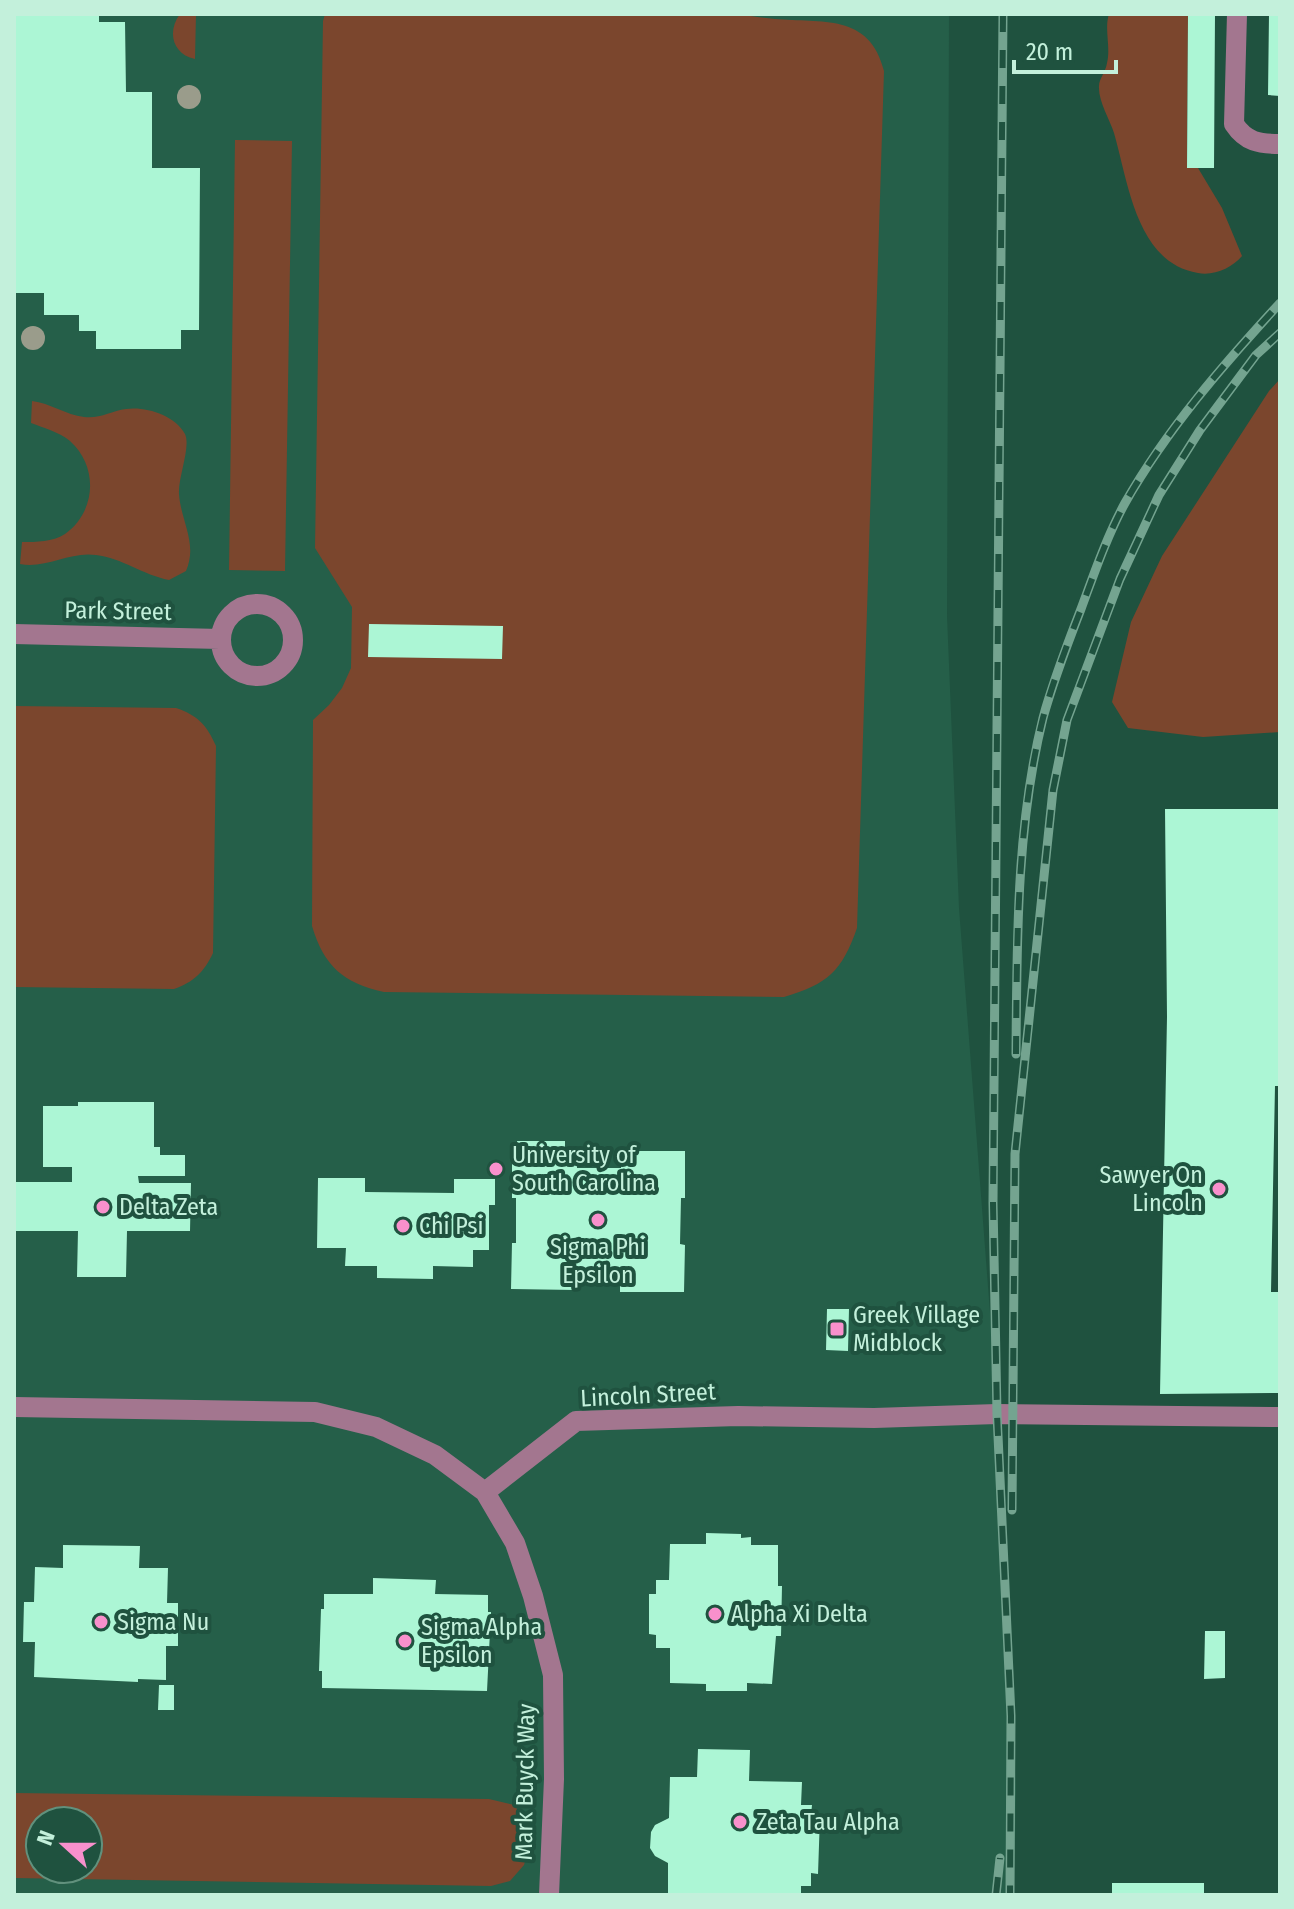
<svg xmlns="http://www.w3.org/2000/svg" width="1294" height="1909" viewBox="0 0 1294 1909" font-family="'Fira Sans Condensed',sans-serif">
<rect width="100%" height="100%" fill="#1f523f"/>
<path fill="#255f49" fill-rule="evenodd" d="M14 14H949L947 616 959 908 999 1430 1016 1790 1014 1895H14ZM40 1821H88V1869H40Z"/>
<path fill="#7b462d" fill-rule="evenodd" d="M180 14H196L195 59C172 54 167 31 180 14Z
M325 14H738C750 16 763 18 775 19 821 23 870 13 884 71L857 928C842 971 828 984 784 997L384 992C343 983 324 966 312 926L313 720 329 705 342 688 351 668 352 607 315 548 323 21Z
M1109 14H1188L1187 167 1198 168 1222 208 1242 256C1232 268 1214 276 1198 273 1136 263 1128 181 1114 133 1110 120 1098 101 1099 86 1099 79 1106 71 1107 63 1111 47 1104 29 1109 14Z
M235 140 292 141 285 571 229 570Z
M1280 379V732L1203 737 1128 728 1112 702 1131 622 1162 556 1269 391Z
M32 401C50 403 66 415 84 417 100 419 111 411 126 409 145 406 175 415 185 434 191 447 178 477 179 494 181 522 198 543 186 571L169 580C143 575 122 558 96 555 70 551 46 569 20 564L22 542C37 542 52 542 65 534 96 512 99 467 70 441 59 432 44 428 31 423Z
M14 706 176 708C197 715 207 725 216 746L213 953C204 972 194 982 174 989L14 987Z
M14 1793 489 1799 514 1805 527 1822 530 1844 524 1865 510 1881 491 1886 14 1878ZM40 1821H88V1869H40Z"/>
<path fill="#acf6d5" d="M14 14H99V22H125L126 92H152V168H200L199 330H181V349H96V331H79V315H44V293H14Z
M1188 14H1215L1214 168H1187Z
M1269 14H1280V96L1268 95Z
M369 624 503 626 502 659 368 657Z
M1165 809H1280V1086H1275L1271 1292H1280V1393L1160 1394 1167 1017Z
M78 1102H154V1147H160V1155H185V1176H138L139 1183H191L190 1231H127L126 1277H77L78 1231H16V1182H72V1167H43V1106H78Z
M517 1141H565V1150H577V1168H621L622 1151H685V1198H681L680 1244 685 1245 684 1292H620V1285L575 1284V1290L511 1289 512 1243H516V1198H512V1149H518Z
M318 1178H365V1192L454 1193V1179H495V1205H489V1250H473V1267L433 1266V1279L377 1278V1266H345L346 1248H317Z
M827 1309H849L848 1351 826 1350Z
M706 1533 741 1534V1538L751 1537V1545H778V1586H782L781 1636H776L772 1684 747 1683V1691H706V1684L670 1683V1648H656V1635L649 1634V1594H656V1580H669L670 1544H706Z
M63 1545 140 1546 139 1568H168L167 1603H178V1646H166V1680L138 1679V1682L34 1677 35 1642H23L24 1602H34L35 1567 63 1568Z
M373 1578 436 1580 435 1594 488 1595V1612H491L487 1691 322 1688V1671H319L321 1609H324V1594H373Z
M1205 1631H1225V1678L1204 1679Z
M159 1685H174V1710H158Z
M698 1749 750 1750 749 1781 802 1782 801 1805H812L811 1815 820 1816 818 1874 811 1873V1886H801V1895H668V1863L655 1856 650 1848 651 1832 655 1825 669 1818 670 1777H697Z
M1112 1883H1204V1895H1112Z"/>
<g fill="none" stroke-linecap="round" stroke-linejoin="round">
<path stroke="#a3768f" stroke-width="20" d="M1237 14 1234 124C1246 142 1259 144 1280 144
M221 640a36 36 0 1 1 72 0a36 36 0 1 1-72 0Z
M14 634 220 639
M14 1407 315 1412 376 1427 435 1455 485 1492 576 1421 738 1416 874 1418 997 1414 1280 1417
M485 1492 515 1543 533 1596 553 1675 554 1779 549 1895"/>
<g stroke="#74a490" stroke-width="9">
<path id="rail" d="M1003 14 993 1203 997 1414 1011 1716 1010 1895
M1016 1054C1017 942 1016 827 1043 718 1053 681 1067 645 1081 609 1094 574 1107 536 1125 503 1167 429 1223 365 1280 303
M1012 1510 1015 1154 1053 790 1067 720 1120 579 1159 495 1200 430 1256 355 1280 333
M996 1895 1000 1858"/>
</g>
<use href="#rail" stroke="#1f523f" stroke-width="6" stroke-dasharray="18" stroke-linecap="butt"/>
</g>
<g fill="#9a9c8b">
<circle cx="189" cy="97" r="12"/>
<circle cx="33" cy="338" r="12"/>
</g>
<g fill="#f890cc" stroke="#1f523f" stroke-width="3">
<circle cx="496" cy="1169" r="8"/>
<circle cx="1219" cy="1189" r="8"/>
<circle cx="103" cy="1207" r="8"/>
<circle cx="598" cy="1220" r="8"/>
<circle cx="403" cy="1226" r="8"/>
<rect x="829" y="1321" width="16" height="16" rx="4"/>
<circle cx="715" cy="1614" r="8"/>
<circle cx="101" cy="1622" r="8"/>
<circle cx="405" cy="1641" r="8"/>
<circle cx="740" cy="1822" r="8"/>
</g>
<g text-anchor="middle" stroke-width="8" stroke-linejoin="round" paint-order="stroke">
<g font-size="24" fill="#c3f0db" stroke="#1f523f">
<text transform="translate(118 611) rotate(1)" y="8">Park Street</text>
<text transform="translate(648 1395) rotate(-3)" y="8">Lincoln Street</text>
<text transform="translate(525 1782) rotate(-89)" y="8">Mark Buyck Way</text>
</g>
<g font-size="24" fill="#c3f0db" stroke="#1f523f" text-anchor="start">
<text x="512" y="1163">University of<tspan x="512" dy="28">South Carolina</tspan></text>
<text x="1203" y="1183" text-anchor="end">Sawyer On<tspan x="1203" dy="28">Lincoln</tspan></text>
<text x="119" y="1215">Delta Zeta</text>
<text x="419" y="1234">Chi Psi</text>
<text x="598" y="1255" text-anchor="middle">Sigma Phi<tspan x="598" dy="28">Epsilon</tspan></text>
<text x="853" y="1323">Greek Village<tspan x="853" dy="28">Midblock</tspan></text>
<text x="731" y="1622">Alpha Xi Delta</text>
<text x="117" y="1630">Sigma Nu</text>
<text x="421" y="1635">Sigma Alpha<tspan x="421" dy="28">Epsilon</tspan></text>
<text x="756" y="1830">Zeta Tau Alpha</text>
</g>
</g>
<rect width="1294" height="1909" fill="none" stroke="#c3f0db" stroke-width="32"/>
<g transform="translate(64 1845) rotate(291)"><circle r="38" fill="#1f523f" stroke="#61917d" stroke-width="2"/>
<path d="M0-6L14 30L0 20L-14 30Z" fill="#f890cc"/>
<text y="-12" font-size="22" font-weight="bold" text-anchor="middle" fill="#c3f0db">N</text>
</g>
<path d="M1014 60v12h102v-12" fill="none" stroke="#c3f0db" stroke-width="4"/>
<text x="1026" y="60" font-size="24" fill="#c3f0db" stroke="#1f523f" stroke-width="6" paint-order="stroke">20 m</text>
</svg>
